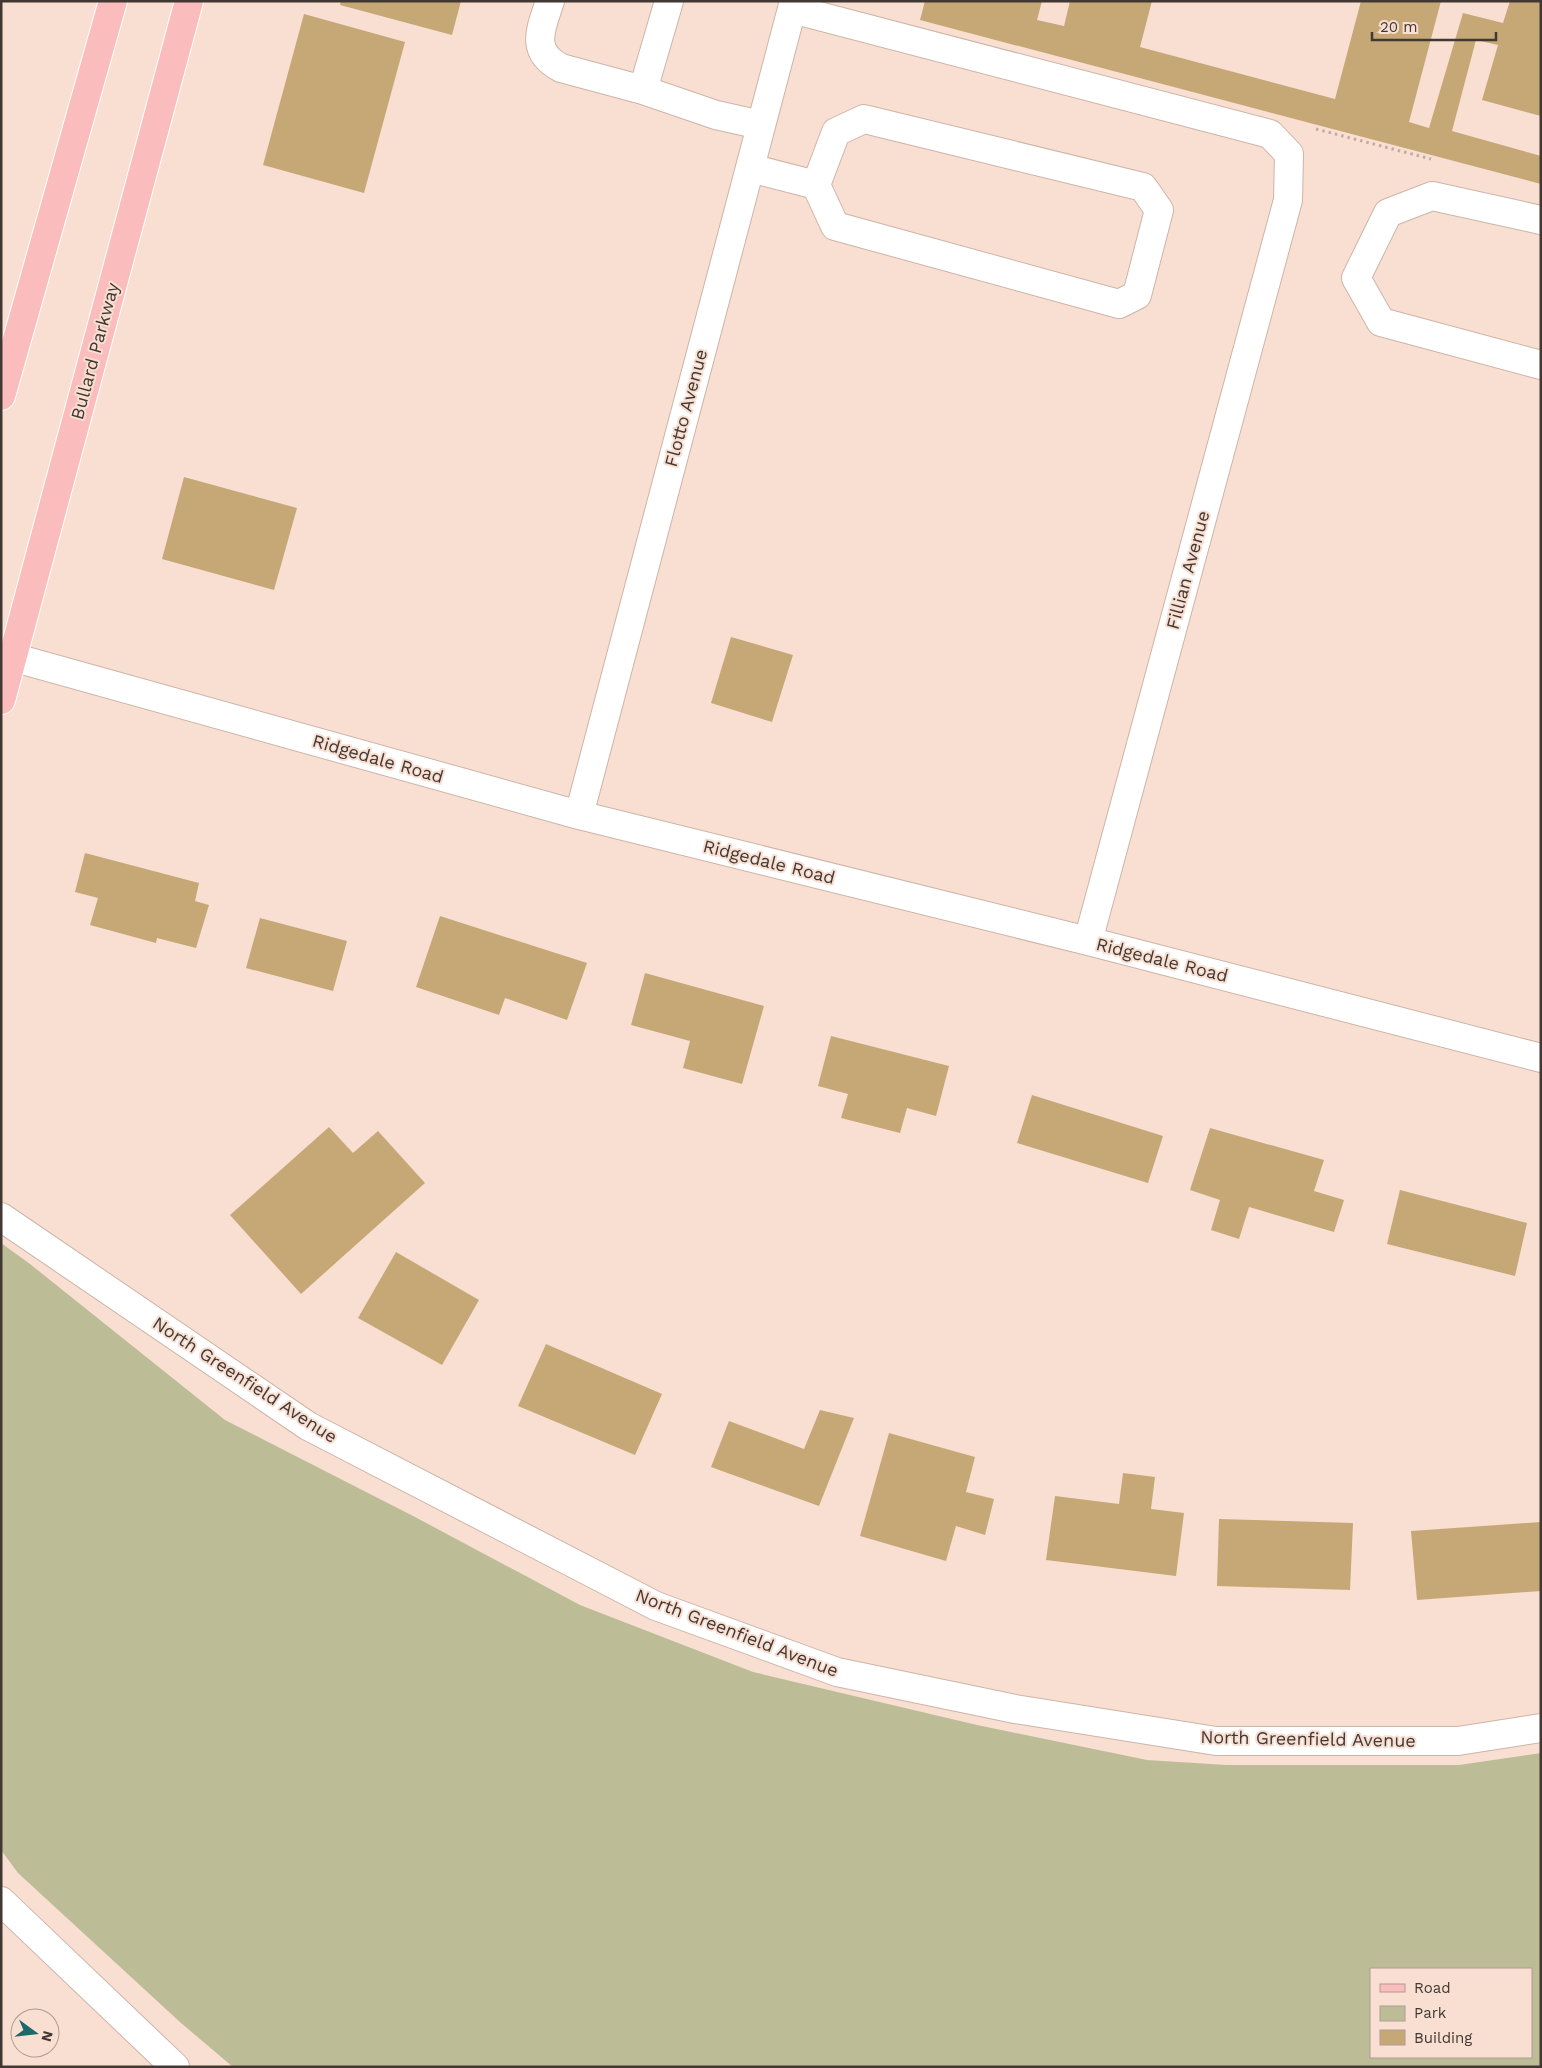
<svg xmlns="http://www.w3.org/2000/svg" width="1542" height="2068" viewBox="0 0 1542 2068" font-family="'Work Sans',sans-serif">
<rect width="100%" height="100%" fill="#f8dfd2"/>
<path fill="#bcbd96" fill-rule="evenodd" d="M1 1243 30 1264 225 1420 415 1517 580 1605 753 1672 977 1725 1147 1760 1226 1765H1459L1541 1753V2067H233L181 2023 18 1873 1 1850ZM1371 1969H1531V2057H1371Z"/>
<path fill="#c6a877" d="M341 1H461L452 35 340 5Z
M925 1H1042L1037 20 1064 26 1070 1H1152L1140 47 1335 99 1361 1H1441L1409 122 1429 128 1463 13 1503 23 1510 1H1541V116L1482 100 1498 45 1476 40 1452 131 1541 156V184L920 20Z
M304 14 405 42 364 193 263 165Z
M184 477 297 508 274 590 162 559Z
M731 637 793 655 772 722 711 703Z
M85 853 199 883 195 901 209 905 196 948 157 938 156 943 90 925 98 898 75 892Z
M440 916 587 963 567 1020 505 998 499 1015 416 987Z
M260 918 347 941 333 991 246 968Z
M645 973 764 1006 742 1084 683 1068 690 1041 631 1025Z
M831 1036 949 1066 936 1116 907 1108 900 1133 841 1118 848 1094 818 1086Z
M1032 1095 1163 1136 1148 1183 1017 1143Z
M329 1127 353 1153 378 1131 425 1183 301 1294 230 1215Z
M1210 1128 1324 1160 1314 1191 1344 1200 1334 1232 1249 1207 1239 1239 1211 1230 1220 1200 1190 1190Z
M1400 1190 1527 1223 1515 1276 1387 1244Z
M396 1252 479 1300 442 1365 358 1318Z
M546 1344 662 1394 635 1455 518 1406Z
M820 1410 854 1418 819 1506 711 1467 729 1421 804 1449Z
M889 1433 975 1457 966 1492 994 1499 985 1535 956 1526 946 1561 860 1536Z
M1123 1473 1155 1477 1151 1509 1184 1513 1176 1576 1046 1560 1055 1496 1119 1504Z
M1219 1519 1353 1523 1350 1590 1217 1586Z
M1541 1522V1591L1417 1600 1411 1531Z"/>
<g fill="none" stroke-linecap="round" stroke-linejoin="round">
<g stroke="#cdb4a8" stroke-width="30">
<path id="minor" d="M550 1C541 29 529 51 561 68L643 90 716 115 761 125
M792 9 1270 134 1289 154 1288 200 1088 941
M643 90 669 1
M750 168 816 185 835 226 1119 304 1137 295 1159 210 1143 187 864 119 836 132 816 185
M1541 220 1432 196 1388 213 1356 278 1381 322 1541 365
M1 654 579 815 1088 941 1541 1058
M579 815 794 1
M1 1217 308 1426 656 1606 837 1672 1015 1709 1216 1741H1458L1541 1728
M1 1901 175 2067"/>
</g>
<g stroke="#fff" stroke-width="30">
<path id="major" d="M1 396 113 1
M1 700 189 1"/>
</g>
<path stroke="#c1aca2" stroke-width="3" stroke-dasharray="2.5 4" stroke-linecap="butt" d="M1316 129 1431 159"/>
<use href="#minor" stroke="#fff" stroke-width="28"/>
<use href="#major" stroke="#fabcbd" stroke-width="28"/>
</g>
<g text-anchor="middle" stroke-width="4" stroke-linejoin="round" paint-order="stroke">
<g font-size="18" fill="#423833" stroke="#f8dfd2">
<text transform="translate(95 351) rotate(-75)" y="6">Bullard Parkway</text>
<text transform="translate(686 408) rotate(-75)" y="6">Flotto Avenue</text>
<text transform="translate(1188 570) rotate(-75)" y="6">Fillian Avenue</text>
<text transform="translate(378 759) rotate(16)" y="6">Ridgedale Road</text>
<text transform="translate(769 862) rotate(14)" y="6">Ridgedale Road</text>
<text transform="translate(1162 960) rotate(14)" y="6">Ridgedale Road</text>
<text transform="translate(245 1380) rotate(33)" y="6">North Greenfield Avenue</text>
<text transform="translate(737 1633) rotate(21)" y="6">North Greenfield Avenue</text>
<text transform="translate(1308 1739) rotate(1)" y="6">North Greenfield Avenue</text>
</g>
</g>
<rect width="1542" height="2068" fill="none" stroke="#423833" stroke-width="5"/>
<rect x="1370" y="1968" width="162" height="90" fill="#f8dfd2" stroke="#af9c92"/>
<rect x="1380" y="1984" width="25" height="8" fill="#fabcbd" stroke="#af9c92"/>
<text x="1414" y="1993" font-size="15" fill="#423833">Road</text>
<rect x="1380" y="2006" width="25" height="15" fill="#bcbd96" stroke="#af9c92"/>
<text x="1414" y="2018" font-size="15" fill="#423833">Park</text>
<rect x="1380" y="2030" width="25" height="15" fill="#c6a877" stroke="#af9c92"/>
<text x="1414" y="2043" font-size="15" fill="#423833">Building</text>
<g transform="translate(35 2033) rotate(105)"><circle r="24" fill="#f8dfd2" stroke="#af9c92"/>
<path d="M0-4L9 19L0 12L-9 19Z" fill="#1c696c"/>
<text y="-8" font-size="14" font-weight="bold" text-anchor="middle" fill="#423833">N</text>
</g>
<path d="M1372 32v8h124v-8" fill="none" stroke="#423833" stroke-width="2.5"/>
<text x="1380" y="32" font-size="15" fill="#423833" stroke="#f8dfd2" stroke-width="4" paint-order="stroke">20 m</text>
</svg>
